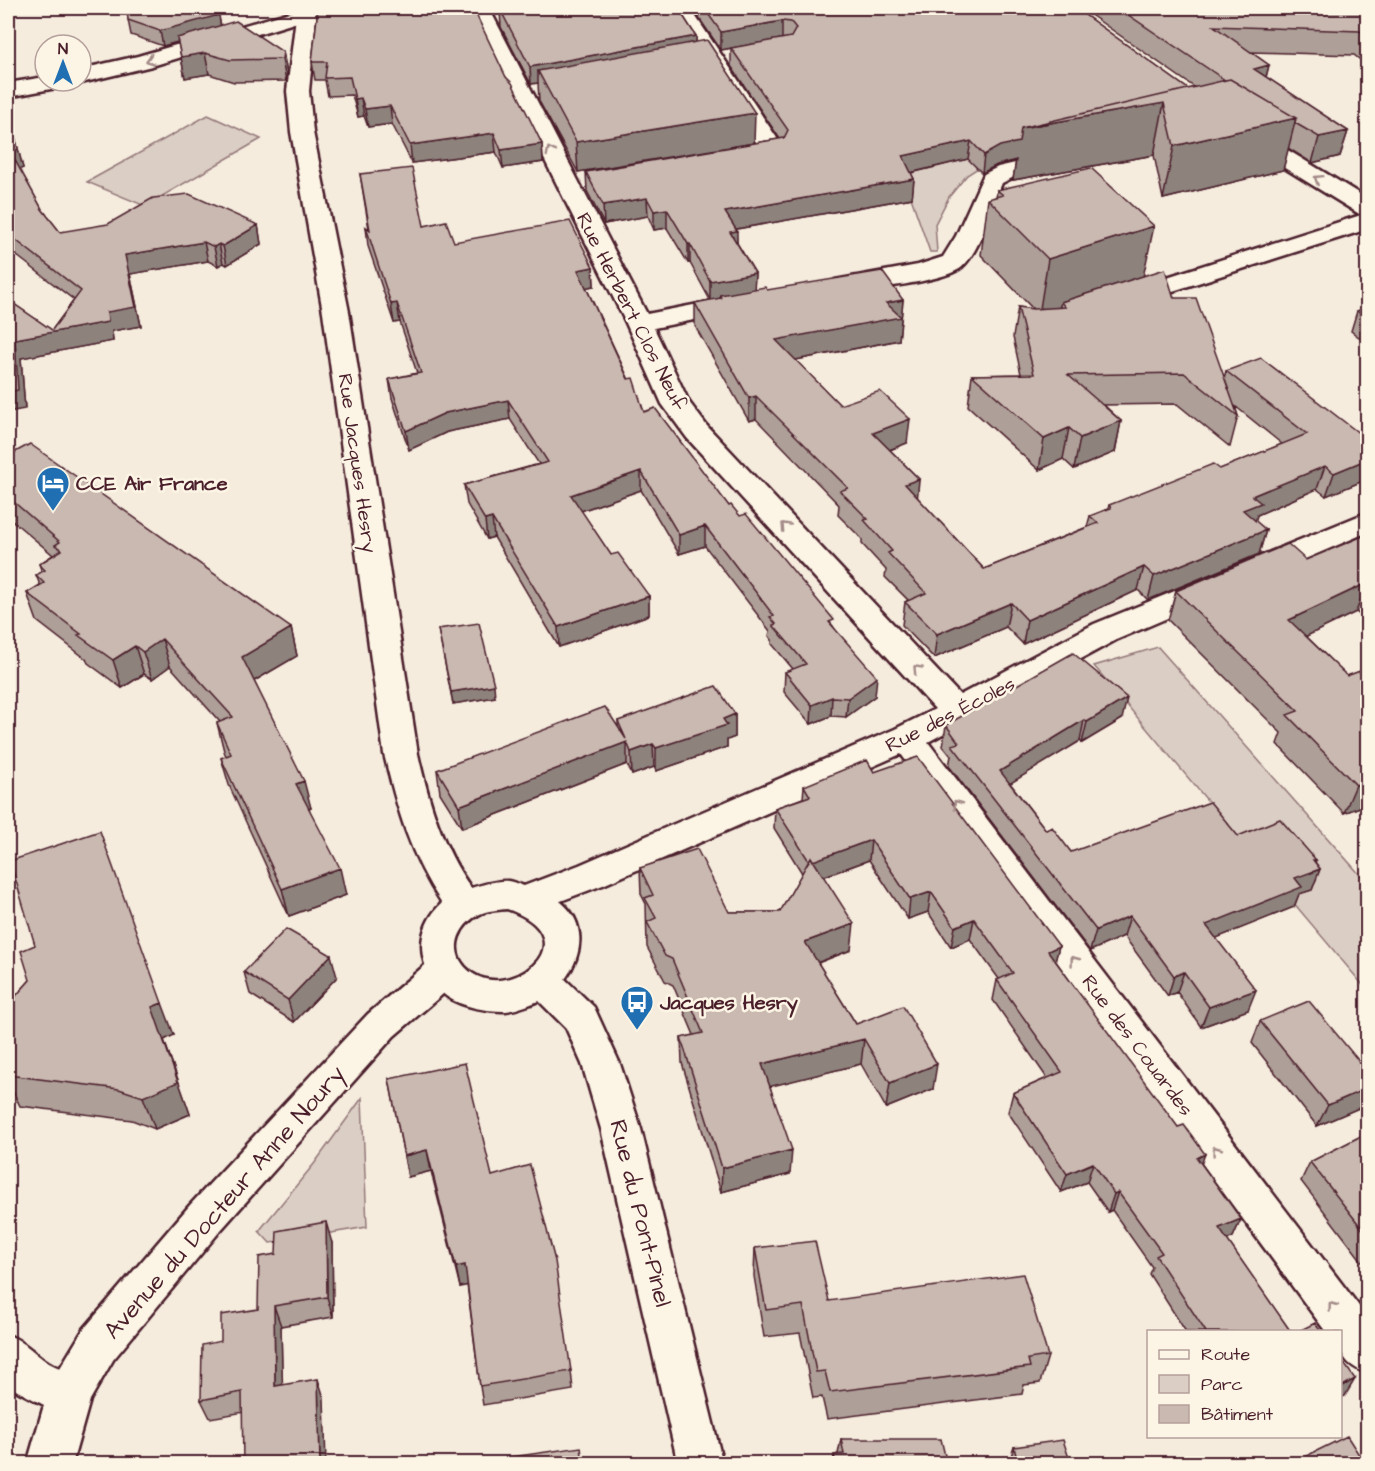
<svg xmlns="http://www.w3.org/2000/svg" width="1375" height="1471" viewBox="0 0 1375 1471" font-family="'Architects Daughter',sans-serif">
<rect width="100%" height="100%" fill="#f5ecde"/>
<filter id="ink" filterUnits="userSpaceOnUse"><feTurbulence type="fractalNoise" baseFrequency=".0167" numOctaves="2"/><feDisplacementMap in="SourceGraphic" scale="12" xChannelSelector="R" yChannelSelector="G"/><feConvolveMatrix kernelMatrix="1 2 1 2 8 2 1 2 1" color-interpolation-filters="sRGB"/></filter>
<g filter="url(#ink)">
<path fill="#dbcec4" stroke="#927678" stroke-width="1.5" d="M895 8 983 156 989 161 967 175 949 197 935 224 937 252H930L908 189Z
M208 115 261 139 145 206 87 182Z
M1158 647 1362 877 1367 875V990L1094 666Z
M362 1098 367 1227 270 1243 259 1231 314 1164Z"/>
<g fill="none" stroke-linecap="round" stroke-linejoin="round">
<g stroke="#4a1f2b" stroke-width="5">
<path id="minor" d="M304 8 314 9 317 13 314 17 152 66 81 83 75 81H81V69L138 56Z
M469 8H489L647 314 740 296 749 299 753 304 749 309 654 328 689 402 707 426 960 695 1094 624 1368 512V532L1116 640 928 742 1368 1318V1374C1344 1364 1340 1356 1340 1332H1326L901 754 603 885 529 913 516 909 511 899 516 889 579 865 895 729 935 709 687 438 662 404 626 323Z
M670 8H690L785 150 781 155 741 162 733 160 729 155 733 150 758 145Z
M45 77V81H70L67 86 8 97V83Z
M1247 128 1255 130 1368 199V229L1135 303 1126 306 1117 303 1113 298 1117 293 1361 215 1239 140 1235 135 1239 130Z
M1058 153 1066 155 1070 160 1066 165 1014 177 1002 183C992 207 981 250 962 267 944 282 870 289 844 293L835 290 831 285 835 280 918 265 943 257 956 236 984 174 998 167Z
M444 956 457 960 462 971 457 982 394 1036 220 1231 113 1360 90 1400 72 1464H27L44 1405 8 1386V1335C28 1342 39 1361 60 1368L83 1330 190 1205 368 1014 431 960Z"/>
</g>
<g stroke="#4a1f2b" stroke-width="5">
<path id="major" d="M297 8H317L309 91 313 132 349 312 418 754C429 802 442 847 471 888 482 885 496 880 508 881 515 882 523 886 530 888 537 891 545 892 552 896 586 915 586 951 565 979L594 1007 620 1064 641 1129 723 1464H678L601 1129 582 1064 566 1028 539 1001C528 1005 514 1011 503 1011 486 1011 464 1007 449 998 442 994 436 985 431 978 416 951 420 924 442 903 410 856 397 808 384 754L323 312 291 132 287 91ZM507 909C595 940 503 1009 465 967 448 948 460 924 480 914 488 910 498 910 507 909Z"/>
</g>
<use href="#minor" fill="#fcf5e5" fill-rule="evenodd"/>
<use href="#major" fill="#fcf5e5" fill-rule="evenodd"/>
</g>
<path fill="#ae9f98" stroke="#4a1f2b" stroke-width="1.5" d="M127 8H238L218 15 221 25 283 52 287 73 286 81 234 82 209 74 185 78 178 42 163 46 131 35 128 20Z
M318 8 506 77 542 144 543 162 503 168 496 152 412 163 392 124 368 127 364 116 358 117 352 95 328 96 325 80H315L312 62Z
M490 8H678L696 36V42L754 143 780 139 731 66V48L736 47 721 50 692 8H1075L1188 89 1194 87 1085 11 1086 8H1368V66L1354 55 1251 52 1269 65 1266 77 1348 131 1340 156 1312 163 1288 148 1283 170 1163 199 1154 155 1013 180 1016 160 997 165 982 173 968 159 911 173 914 179 912 198 736 229 737 243 755 273 754 289 903 300 899 340 795 360 840 405 907 443 890 450 919 479 917 497 984 569 1087 527 1090 516 1108 509 1109 505 1220 469 1282 444 1235 406 1238 416 1230 447 1177 404 1104 405 1121 421 1115 452 1074 469 1063 459 1039 470 968 406 972 375 1021 374 1013 337 1018 307 1033 309 981 255 988 199 996 197 997 190 1144 275 1174 298 1224 378 1226 371 1368 440V479L1326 496 1317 489 1257 515 1255 521 1266 530 1259 554 1148 600 1138 590 1023 644 1006 627 934 658 902 625 905 602 908 600 885 577 886 570 862 544V539L838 515 839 505 756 419 749 421 695 326V303L710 300 690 263H688L667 228 654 230 648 216 604 224 587 191 586 172 732 147 578 172 539 101 538 83 531 84 501 27 500 11 493 12Z
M8 110 23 168 20 169 42 209 60 232 258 225 261 244 227 265 223 263 218 266 208 261 130 274 141 326 112 331 113 341 21 358 25 409 8 300 52 330 74 300 8 249Z
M360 174 424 226 454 242 593 267 594 286 586 287 644 412 729 506 740 516 833 626 875 696 846 717 831 716 811 724 784 692 785 672 793 669 772 644V640L769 636 770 631 705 546 679 554 641 490 581 511 611 555 649 596V615L559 647 494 537 487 539 467 504 464 485 539 464 510 419 447 432 409 450 392 398 389 379 417 373 400 322 394 323 368 246 366 227 369 229Z
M1368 307V344L1351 331 1357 311Z
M8 456 291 628 297 656 254 681 311 808 309 809 346 895 289 916 229 785 221 758 226 756 224 751 217 723 220 722 170 666 152 679 144 674 122 688 88 663 86 659 37 621 27 593 40 585 36 575 42 572 39 564 53 555 8 517Z
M1368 534V622L1356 612 1306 636 1347 676 1368 668V804L1344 813 1277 744 1281 733 1168 620 1176 591 1306 560Z
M438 629 495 697 453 704Z
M735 714V737L727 740V747L656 771 654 767 632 775 627 764 462 828 440 793 437 770 618 728V721Z
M1122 719 1082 743 1080 741 1010 783 1046 830 1071 852 1238 836 1316 860 1315 862 1320 869 1312 890 1299 894 1294 907 1216 938 1248 1010 1201 1027 1177 992 1168 996 1124 936 1090 951 949 766 951 756 943 746 946 725Z
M874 772 1059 946 1055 960 1241 1219 1233 1237 1227 1240 1291 1332H1186L1149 1274 1152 1267 1112 1210 1108 1212 1087 1182 1061 1192 1008 1112 1013 1093 1047 1078 993 1000 997 980 999 979 970 939 951 947 928 912 908 919 869 860 823 877 851 950 818 963 856 1024 933 1089 886 1108 861 1064 770 1086 790 1174 721 1192 682 1063 681 1038 694 1035 673 985 665 981 647 947 646 904 641 894 640 868 729 912H780L802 873 774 828 775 808 803 798 804 786Z
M35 945 174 1035 164 1040 190 1114 155 1129 132 1120 20 1106 8 1081V1005L30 980Z
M244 972 337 977 294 1022 250 994Z
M1260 1021 1368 1072V1102L1366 1105 1317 1126 1252 1043Z
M389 1079 492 1176 571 1371 573 1390 483 1405 480 1386 467 1285 460 1287 431 1171 408 1177Z
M1367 1133 1368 1269 1301 1181 1310 1162Z
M332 1243 333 1317 281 1326 282 1385 324 1398 210 1418 201 1400 221 1341Z
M755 1248 829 1301 1048 1356 1040 1383 1024 1385 1022 1394 827 1419 822 1397 813 1398 800 1333 764 1337 754 1276Z
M841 1439 947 1464H833L834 1455 838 1454Z
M1014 1447 1071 1464H1013L1011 1456Z"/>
<path fill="#8d827c" stroke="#4a1f2b" stroke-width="1.5" d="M203 8H238L214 16 219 15 221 30 163 46 160 31Z
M493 8H522L493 12Z
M782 21V39L721 50V32Z
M696 36V53L538 71V83L531 84 530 67Z
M283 52 287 73 286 81 282 59Z
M205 53 209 74 185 78 181 57Z
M1269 65 1263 89 1254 69Z
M361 98 364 116 358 117 355 99Z
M1164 103 1154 155 1013 180 1016 160 997 165 982 173 984 155 1021 128Z
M390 106 392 124 368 127 365 109Z
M8 110 23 168 16 171 11 153Z
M755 113 754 143 578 172 576 142Z
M1296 118 1283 170 1163 199 1174 146Z
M1348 131 1340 156 1312 163 1319 137Z
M494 133 496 152 412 163 410 145Z
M971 141 968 159 901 175 903 156Z
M542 144 543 162 503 168 501 150Z
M914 179 912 198 725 231V212Z
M647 198 648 216 604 224 603 205Z
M667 209V228L654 230V211Z
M258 225 261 244 227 265 223 246Z
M1154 226 1142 282 1061 302 1059 309 1039 315 1048 259Z
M737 231V249L730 232Z
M204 242 208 261 130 274 141 326 112 331 113 341 21 358 25 409 8 412V392L15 339 108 322 107 312 125 255Z
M219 244 223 263 218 266 214 247Z
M688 244H690V263H688Z
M593 267 594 286 579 289 578 270Z
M755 273 754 292 720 295V299L710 300V281Z
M903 300 899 340 775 364 776 340 886 303Z
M397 303 400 322 394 323 391 304Z
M756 396V419L749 421V398Z
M508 400 510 419 447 432 409 450 406 431 445 413Z
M910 419 907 443 871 457 873 433Z
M1121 421 1115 452 1074 469 1080 438Z
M1069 428 1063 459 1039 470 1044 439Z
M1368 459V479L1326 496 1334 473Z
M1325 466 1317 489 1257 515 1254 527 1243 510 1252 496Z
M641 471V490L572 514 571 495Z
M919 479 917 503 905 484Z
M492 518 494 537 487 539 485 520Z
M705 526V546L679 554V535Z
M1266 530 1259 554 1148 600 1154 576Z
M1144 567 1138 590 1023 644 1027 620Z
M1367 583 1356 612 1280 649 1289 620Z
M649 596V615L559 647 558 627Z
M1011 603 1006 627 934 658 937 634Z
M291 628 297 656 249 684 242 657Z
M162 639 170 666 152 679 143 652Z
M135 646 144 674 122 688 113 660Z
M877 677 875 696 846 717 848 698Z
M494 685 495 697 453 704 451 692Z
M832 697 831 716 811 724 812 705Z
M1127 698 1122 719 1082 743 1087 722Z
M735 714V737L727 740V747L656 771V748Z
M1084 720 1080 741 996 792 1000 771Z
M627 742V764L462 828 459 806Z
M653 744 654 767 632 775 631 752Z
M1368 780V804L1344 813 1356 785Z
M304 781 311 808 303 811 296 784Z
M871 840 869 860 808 882 809 862Z
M1313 860H1316L1311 873 1320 869 1312 890 1299 894 1294 907 1199 945 1206 925 1295 878Z
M340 868 346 895 289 916 282 889Z
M931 892 928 912 908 919 910 899Z
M1130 916 1124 936 1090 951 1096 930Z
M974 919 970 939 951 947 955 927Z
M854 924 851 950 803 968 805 942Z
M1059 946 1054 966 1048 951Z
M331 955 337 977 294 1022 288 1000Z
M1184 972 1177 992 1168 996 1174 976Z
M1256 990 1248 1010 1201 1027 1209 1007Z
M162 1003 174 1035 164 1040 190 1114 155 1129 143 1097 152 1007Z
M864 1039 861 1064 760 1089 762 1064Z
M937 1064 933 1089 886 1108 890 1083Z
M1368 1088V1102L1366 1105 1317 1126 1328 1105Z
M427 1150 431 1171 408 1177 404 1156Z
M792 1150 790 1174 721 1192 722 1168Z
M1205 1154 1198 1173 1197 1158Z
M1093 1163 1087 1182 1061 1192 1067 1174Z
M1118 1192 1112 1210 1108 1212 1114 1194Z
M1241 1219 1233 1237 1211 1247 1219 1228Z
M326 1222 332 1243 333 1317 327 1297Z
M465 1265 469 1285 460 1287 456 1267Z
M274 1306 281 1326 283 1406 275 1386Z
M318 1379 324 1398 326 1464H320Z
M1355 1379 1345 1396 1341 1398V1387Z"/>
<path fill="#cab9b1" stroke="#4a1f2b" stroke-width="1.5" d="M127 8H208L219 15 160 31 128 20Z
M318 8H473L506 77 512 83 542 144 501 150 494 133 410 145 390 106 365 109 361 98 355 99 350 77 325 78 327 62H312Z
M513 8H678L696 36 530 67 500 9Z
M704 8H1075L1188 89 1021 128 1019 142 1000 146 984 155 971 141 903 156 914 179 725 212 737 231 730 232 755 273 710 281 690 244H688L667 209 654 211 647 198 603 205 586 172 784 138 788 130 731 48 791 37 796 28 791 22 782 21 721 32Z
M1118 8H1368V36L1360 31 1214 26 1269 65 1254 69 1348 131 1319 137 1295 123 1296 118 1230 79 1225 80Z
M236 21 283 52 282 59 230 60 205 53 181 57 177 38Z
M707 40 755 113 576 142 538 71Z
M1230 79 1296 118 1174 146 1164 103 1021 128Z
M8 111 18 149 11 153 42 209 60 232 108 224 153 198 189 194 258 225 223 246 219 244 214 247 204 242 125 255 136 307 107 312 108 322 15 339 18 390 8 392V300L52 330 81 291 8 234Z
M412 168 424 226 446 221 454 242 570 221 593 267 578 270 628 379 633 378 644 412 655 408 729 506 731 505 740 516 746 514 834 620 829 622 877 677 848 698 832 697 812 705 785 672 806 664 773 625 776 624 770 617 774 616 705 526 679 535 641 471 571 495 611 555 618 553 649 596 558 627 492 518 485 520 464 485 548 462 508 400 445 413 406 431 389 379 421 373 397 303 391 304 366 227 370 230 360 174Z
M1091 168 1154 226 1048 259 988 199 1003 195 997 190Z
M1165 269 1174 298H1196L1238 416 1184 373 1068 375 1121 421 1080 438 1069 428 1044 439 972 375 1034 374 1018 307 1033 309 1065 307 1061 302Z
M882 271 903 300 886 303 901 317 776 340 840 405 880 391 910 419 873 433 919 479 905 484 984 569 1098 523 1090 516 1111 508 1109 505 1213 464 1220 469 1307 434 1226 371 1261 358 1368 440V459L1334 473 1325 466 1252 496 1261 503 1243 510 1266 530 1154 576 1144 567 1027 620 1011 603 937 634 905 602 926 593 888 553 892 551 864 520 868 519 840 491 848 488 756 396 749 398 695 303 721 298 720 295 765 287 767 290Z
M1368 307V319L1357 311Z
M30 444 291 628 242 657 304 781 296 784 340 868 282 889 221 758 231 754 217 723 233 717 162 639 143 652 135 646 113 660 78 635 81 634 27 593 44 583 36 575 45 570 39 564 62 550 55 545 60 542 8 497V456Z
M1368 534V584L1367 583 1289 620 1347 676 1368 668V780L1356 785 1287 715 1298 711 1176 591 1288 544 1306 560Z
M479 623 494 685 451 692 438 629Z
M1073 653 1127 698 1087 722 1084 720 1000 771 1046 830 1052 827 1071 852 1210 802 1238 836 1280 819 1316 860H1313L1320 869 1295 878 1302 887 1206 925 1256 990 1209 1007 1184 972 1174 976 1130 916 1096 930 952 745 959 743 946 725Z
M716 686 735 714 723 719 727 725 656 748 653 744 631 752 627 742 459 806 437 770 605 707 626 739 618 721Z
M918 757 1059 946 1048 951 1178 1127 1184 1125 1205 1154 1197 1158 1241 1219 1219 1228 1291 1332H1206L1156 1256 1162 1253 1118 1192 1114 1194 1093 1163 1067 1174 1013 1093 1062 1072 997 980 1013 973 974 919 955 927 931 892 910 899 871 840 813 861 811 857 809 861 775 808 810 796 804 786 867 760 874 772Z
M100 831 162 1003 152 1007 178 1082 143 1097 119 1089 8 1075V1005L30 980 21 951 35 945 10 861Z
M697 849 729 912H780L811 857 854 924 805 942 856 1024 903 1006 937 1064 890 1083 864 1039 762 1064 792 1150 722 1168 681 1038 703 1033 672 959 665 956 647 922 656 918 645 898 653 895 640 868Z
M286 929 331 955 288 1000 244 972Z
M1309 1001 1368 1072V1088L1328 1105 1260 1021Z
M465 1063 492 1176 530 1165 555 1261 571 1371 480 1386 465 1265 456 1267 427 1150 404 1156 389 1079Z
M1367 1133H1368V1236L1310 1162Z
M326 1222 327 1297 274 1306 275 1386 318 1379 320 1464H243L242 1392 201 1400 202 1345 221 1341V1315L258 1309 259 1257 276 1254 277 1231Z
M815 1241 829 1301 1023 1274 1048 1356 1028 1359 1030 1367 830 1392 825 1371 816 1372 803 1305 766 1310 755 1248Z
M1315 1323 1321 1332H1297Z
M1341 1359 1355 1379 1341 1387Z
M1347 1436 1365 1464H1290Z
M841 1439H941L947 1464H836L834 1455 844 1454Z
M1063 1440 1071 1464H1018L1014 1447Z
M581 1447 583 1464H513L512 1457Z"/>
<defs><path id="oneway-chevron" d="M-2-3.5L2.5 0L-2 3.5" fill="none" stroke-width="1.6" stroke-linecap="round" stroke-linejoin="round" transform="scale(1.5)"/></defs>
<g stroke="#a38a88">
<use href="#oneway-chevron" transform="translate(150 60) rotate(164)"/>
<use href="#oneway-chevron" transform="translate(550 151) rotate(-117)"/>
<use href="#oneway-chevron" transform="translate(1318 179) rotate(-148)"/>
<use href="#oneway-chevron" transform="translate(785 526) rotate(-133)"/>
<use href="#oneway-chevron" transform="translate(917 669) rotate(-133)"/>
<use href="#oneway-chevron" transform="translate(957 804) rotate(-127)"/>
<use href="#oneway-chevron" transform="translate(1074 960) rotate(-127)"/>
<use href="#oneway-chevron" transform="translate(1216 1150) rotate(-127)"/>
<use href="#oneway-chevron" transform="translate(1332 1306) rotate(-127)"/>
</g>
</g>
<defs>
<g id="hotel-pin" transform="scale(1.725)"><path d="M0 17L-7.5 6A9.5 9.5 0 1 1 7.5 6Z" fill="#1f6fb2" stroke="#fcf5e5"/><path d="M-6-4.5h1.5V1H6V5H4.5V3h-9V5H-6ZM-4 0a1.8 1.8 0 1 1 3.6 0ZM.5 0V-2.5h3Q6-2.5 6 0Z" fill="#fff"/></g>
<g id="bus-pin" transform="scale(1.725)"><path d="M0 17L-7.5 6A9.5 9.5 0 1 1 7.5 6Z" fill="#1f6fb2" stroke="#fcf5e5"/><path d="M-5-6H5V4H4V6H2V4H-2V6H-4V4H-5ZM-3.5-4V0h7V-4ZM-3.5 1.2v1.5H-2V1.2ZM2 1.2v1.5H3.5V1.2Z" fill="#fff"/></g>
</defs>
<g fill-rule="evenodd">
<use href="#hotel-pin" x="53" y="483"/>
<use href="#bus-pin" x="637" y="1002"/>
</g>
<g text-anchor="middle" stroke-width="5" stroke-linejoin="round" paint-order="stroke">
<g font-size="20" fill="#4a1f2b" stroke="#fcf5e5">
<text transform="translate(632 311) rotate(63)" y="7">Rue Herbert Clos Neuf</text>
<text transform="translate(358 463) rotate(82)" y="7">Rue Jacques Hesry</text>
<text transform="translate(950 714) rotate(-27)" y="7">Rue des Écoles</text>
<text transform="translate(1138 1045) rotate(53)" y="7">Rue des Couardes</text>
</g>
<g font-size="20" font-weight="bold" fill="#4a1f2b" stroke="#fcf5e5" text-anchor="start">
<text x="76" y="490">CCE Air France</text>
<text x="660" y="1009">Jacques Hesry</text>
</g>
<g font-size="24" fill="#4a1f2b" stroke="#fcf5e5">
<text transform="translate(224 1202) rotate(-49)" y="8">Avenue du Docteur Anne Noury</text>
<text transform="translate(641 1213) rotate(76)" y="8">Rue du Pont-Pinel</text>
</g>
</g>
<rect width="1375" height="1471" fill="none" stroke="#fcf5e5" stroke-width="30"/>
<rect x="15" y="15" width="1345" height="1441" fill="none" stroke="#4a1f2b" stroke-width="2" filter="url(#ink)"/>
<rect x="1147" y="1330" width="195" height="108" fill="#fcf5e5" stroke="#b59f9b" stroke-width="1.5"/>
<rect x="1159" y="1350" width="30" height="9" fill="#fcf5e5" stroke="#b59f9b" stroke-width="1.5"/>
<text x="1201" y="1360" font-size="18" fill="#4a1f2b">Route</text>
<rect x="1159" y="1375" width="30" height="18" fill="#dbcec4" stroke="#b59f9b" stroke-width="1.5"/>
<text x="1201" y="1390" font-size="18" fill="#4a1f2b">Parc</text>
<rect x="1159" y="1405" width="30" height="18" fill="#cab9b1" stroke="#b59f9b" stroke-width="1.5"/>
<text x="1201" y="1420" font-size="18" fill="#4a1f2b">Bâtiment</text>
<g transform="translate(63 63)"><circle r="28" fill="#fcf5e5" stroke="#b59f9b" stroke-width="1.5"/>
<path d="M0-4.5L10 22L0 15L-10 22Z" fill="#1f6fb2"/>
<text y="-9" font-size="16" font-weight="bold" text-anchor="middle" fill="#4a1f2b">N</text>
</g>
</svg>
